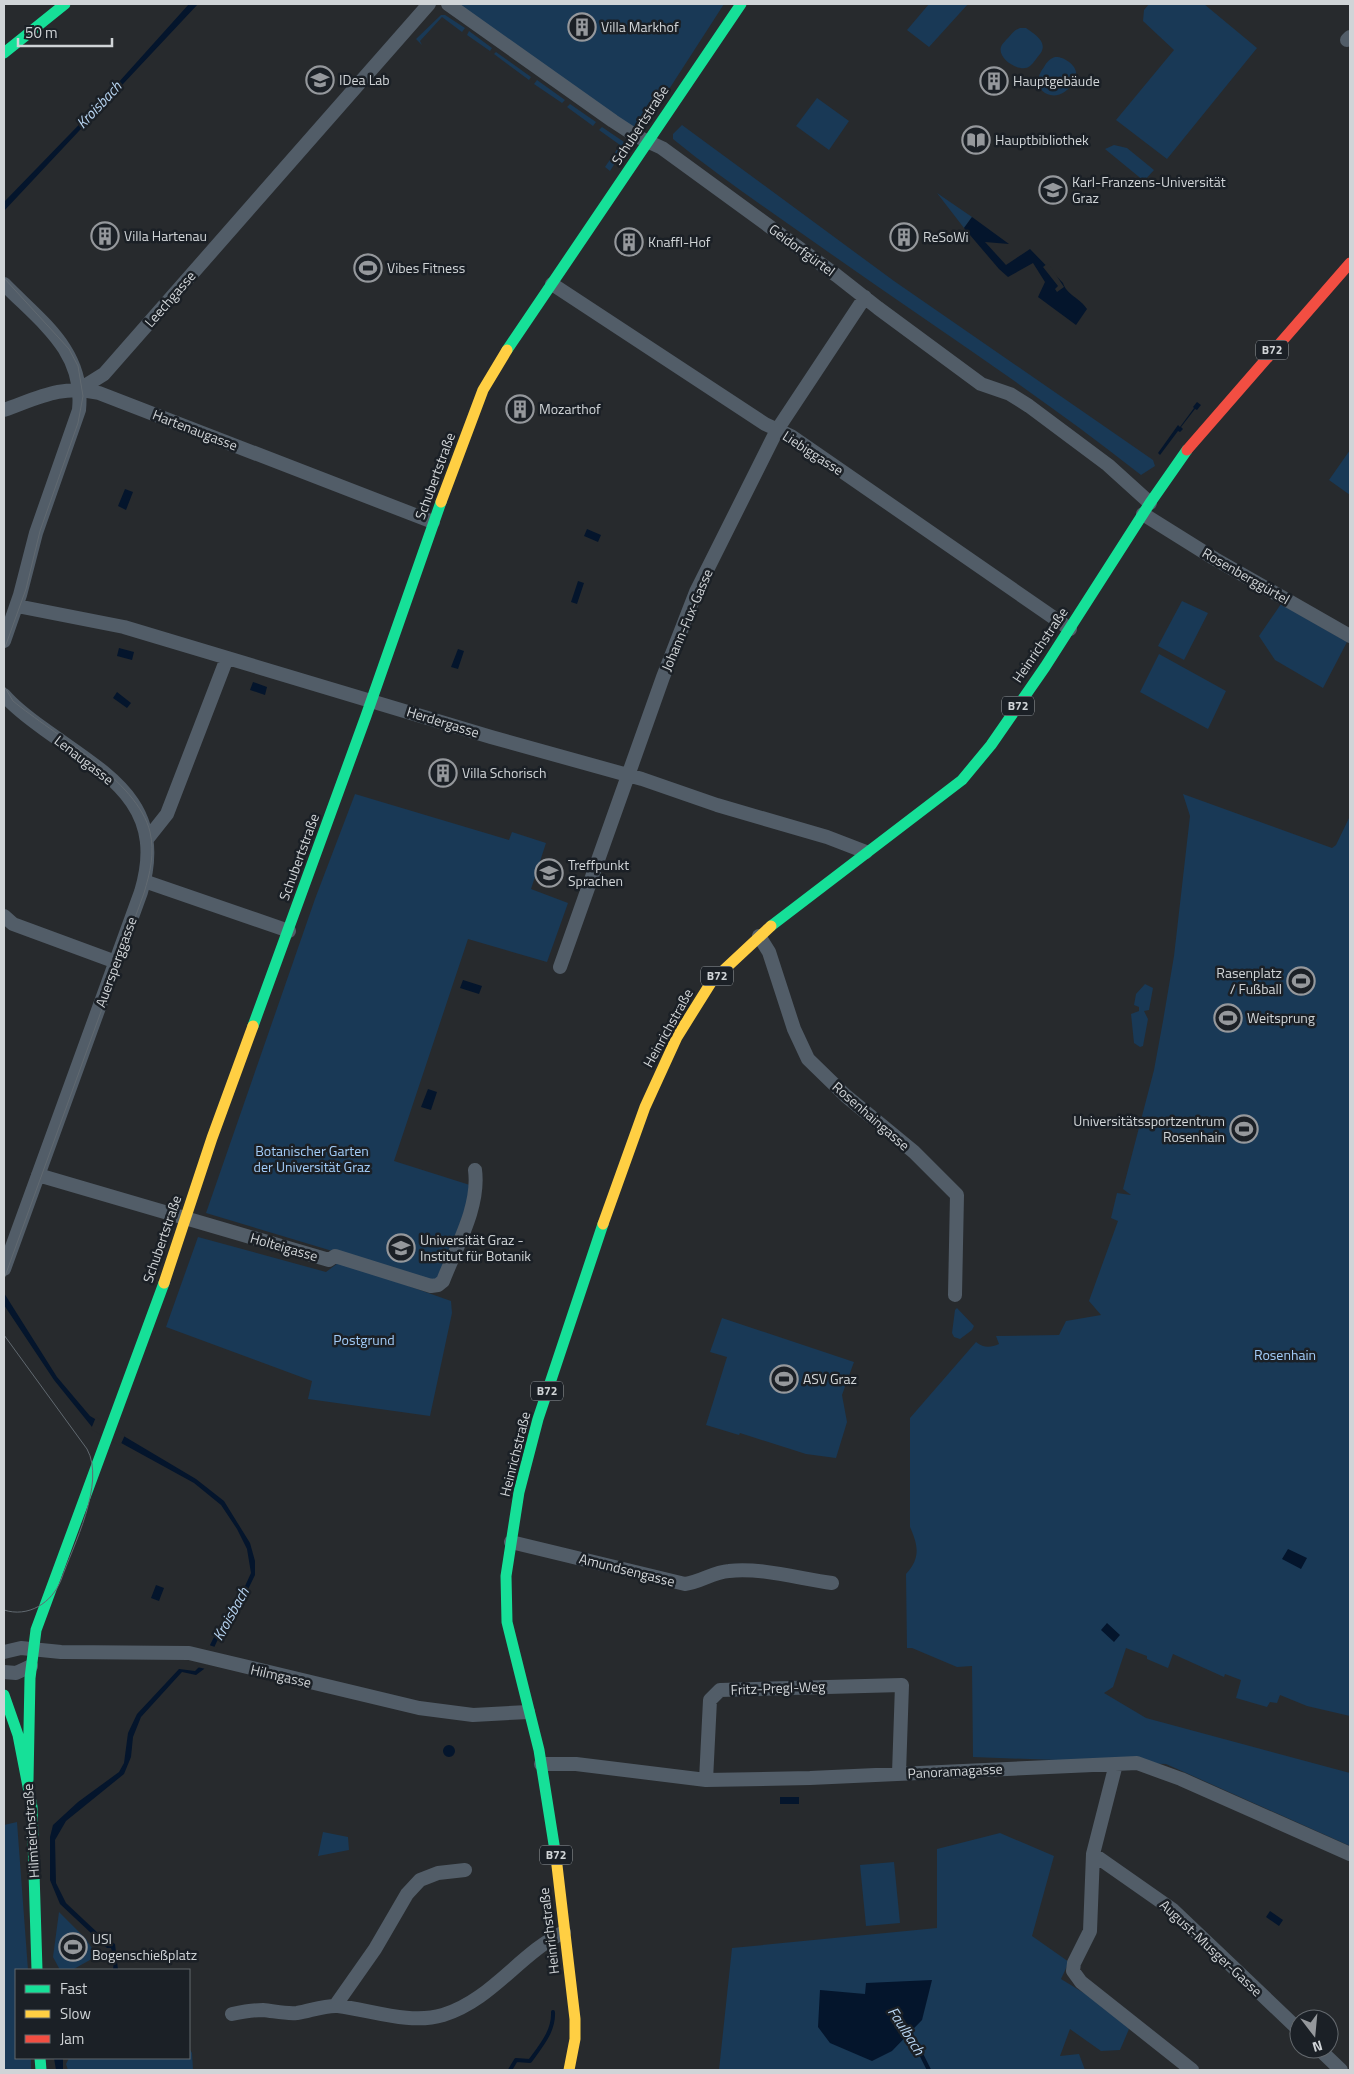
<svg xmlns="http://www.w3.org/2000/svg" width="1354" height="2074" viewBox="0 0 1354 2074" font-family="'Titillium Web',sans-serif">
<rect width="100%" height="100%" fill="#272a2d"/>
<path fill="#193956" d="M448 4H724L644 128 636 136Z
M929 4H968L929 47 907 30Z
M1149 4H1204L1257 48 1167 159 1116 120 1174 50 1143 21 1144 10Z
M441 15H445L465 28 462 32 442 17 420 41 422 45 416 39Z
M1020 28H1026C1034 34 1049 42 1040 54 1037 57 1034 63 1030 66 1021 74 997 59 1001 47 1002 44 1006 40 1008 38 1012 34 1014 30 1020 28Z
M469 31 492 48 490 51 467 35Z
M496 52 531 77 529 80 494 54Z
M1055 57C1064 56 1081 67 1075 79 1061 110 1024 92 1044 67 1047 62 1049 59 1055 57Z
M537 80 565 100 562 103 534 84Z
M817 98 849 121 829 150 796 126Z
M570 104 596 122 593 126 567 107Z
M682 125 894 281 1153 460 1155 466 1141 475C1036 392 923 319 814 242 766 208 718 176 673 139V134Z
M602 127 627 144 610 171 605 167 620 145 599 130Z
M1114 145 1127 148 1154 170 1144 181 1105 149Z
M937 193 972 217 964 228Z
M1350 450V495L1329 480Z
M1182 601 1208 613 1184 660 1158 646Z
M1281 604 1347 642 1323 688 1275 660 1259 636Z
M1159 654 1226 691 1208 729 1140 692Z
M355 794 509 840 512 832 546 843 531 889 568 903 547 962 468 939 394 1161 473 1186 439 1283 206 1213 315 899Z
M1183 794 1332 848 1336 845 1350 816V1716L1307 1706 1280 1695 1277 1703 1270 1702 1267 1707 1236 1698 1241 1680 1225 1674 1224 1677 1173 1654 1168 1668 1147 1659V1656L1126 1648 1113 1687 1104 1693 1146 1718 1350 1773V1846L1166 1764 973 1757 972 1666 957 1667 912 1648H907L906 1574C921 1558 918 1545 910 1527V1418L976 1342C984 1348 990 1348 999 1344L996 1336 1059 1335 1066 1321 1101 1315 1089 1301 1118 1221 1111 1218 1117 1193 1131 1195 1123 1189 1154 1070 1163 1021 1174 956 1190 816Z
M1145 984 1153 988 1149 1010 1144 1011 1148 1019 1143 1046 1140 1047 1134 1043 1131 1014 1139 1011V1007L1134 1005 1136 994Z
M198 1237 326 1272 338 1263 383 1277 451 1301 452 1313 430 1416 308 1399 312 1381 166 1327Z
M957 1308 974 1326 972 1330 960 1339 954 1337 952 1333 955 1310Z
M722 1318 854 1362 842 1395 847 1422 836 1458 806 1454 740 1433 739 1435 706 1425 727 1357 710 1352Z
M17 1822 28 1970H16V2058H31V2070H4V1825Z
M323 1832 348 1837 349 1850 318 1856Z
M1000 1833 1054 1856 1032 1936 1069 1962 1061 1979 1102 2004 1129 2029 1120 2050 1101 2051 1070 2029 1060 2056 1079 2054 1085 2070H719L732 1948 937 1928V1849Z
M894 1862 900 1923 866 1926 860 1865Z
M59 1912 86 1939 97 1956 72 1970H60L53 1957Z
M189 2048 192 2053 193 2070H68L66 2064 69 2058H189Z"/>
<path fill="#04152c" d="M189 4H198L4 211V202L100 103Z
M972 217 1009 244 985 242 1006 265 1030 249 1063 283C1066 294 1081 299 1087 309L1076 325 1038 297 1045 282 1033 263 1008 277 999 269 964 228Z
M1197 402 1201 405 1197 410 1195 409 1181 427 1183 429 1180 432 1178 431 1160 455 1158 453 1178 425 1180 427 1194 408 1193 407Z
M125 489 133 492 126 510 118 506Z
M587 529 601 535 598 542 584 536Z
M578 581 584 583 577 604 571 602Z
M119 648 134 652 132 660 117 656Z
M458 649 464 651 458 669 451 667Z
M253 682 267 687 265 695 250 690Z
M117 692 131 703 127 708 113 698Z
M463 980 482 986 479 994 460 988Z
M428 1089 437 1092 431 1110 421 1107Z
M4 1293 57 1377 90 1416 196 1479 224 1501 250 1543 255 1561V1575L230 1626 219 1637 204 1669 196 1675 182 1672 141 1717 133 1737 131 1757 124 1774 66 1821 55 1840 56 1883 66 1903 100 1935 115 1944 118 1970H113L114 1959 111 1948H107L60 1904 50 1880V1837L53 1825 78 1802 119 1772 124 1763 128 1733 137 1714 179 1669 195 1671 199 1667 215 1635 230 1619 251 1573 247 1549 237 1529 221 1505 194 1483 92 1427 54 1380 4 1305Z
M1288 1549 1307 1558 1301 1569 1282 1559Z
M156 1585 164 1588 159 1601 151 1598Z
M1107 1623 1120 1635 1114 1642 1101 1630Z
M443 1751a6 6 0 1 1 12 0a6 6 0 1 1-12 0Z
M780 1797H799V1804H780Z
M1270 1911 1283 1920 1279 1926 1266 1917Z
M932 1980 922 2020 892 2051 872 2061 830 2043 818 2027 820 1990 865 1994 866 1983Z
M54 2058H63V2070H56Z"/>
<path fill="#272a2d" d="M1048 263 1064 287 1057 292 1055 289 1058 286 1043 267Z
M96 1417 125 1435 120 1446 91 1429Z
M209 1645 218 1648 206 1669 197 1667Z"/>
<g fill="none" stroke-linecap="round" stroke-linejoin="round">
<path stroke="#04152c" stroke-width="4" d="M908 2028 929 2070
M510 2070 516 2060 530 2061C541 2046 554 2031 553 2012"/>
<path stroke="#525d68" stroke-width="14" d="M448 4 613 121 636 136 662 148 836 275 878 308 981 384 1010 394 1029 406 1108 465 1150 503
M1347 40 1350 37
M4 284C41 322 85 351 79 410L36 533 20 595 4 641
M552 284 765 424 791 436 1070 629
M80 389 104 374 429 4
M4 410C38 398 62 384 99 393L433 522
M1143 514 1215 559 1350 636
M17 606 124 627 491 737 642 779 717 805 827 837 866 852
M4 695C15 708 30 719 44 729 106 774 168 803 141 892L4 1269
M148 838 167 814 227 658
M144 881 289 931
M4 916 13 924 116 962
M759 936 769 952 794 1029 808 1059 846 1096 914 1152 957 1195 955 1295
M560 967 663 677 696 592 777 430 865 297
M38 1175 329 1260 335 1256 431 1286 438 1285 443 1281C456 1247 480 1207 475 1170
M511 1542 685 1584C701 1582 713 1572 729 1571 760 1567 801 1579 832 1583
M4 1652 21 1648 61 1652 189 1653 419 1708 473 1715 528 1712
M4 1672 16 1673 31 1666
M541 1764H576L706 1780 810 1778 1137 1763 1181 1779 1350 1854
M1116 1764 1093 1854 1090 1931 1074 1963 1073 1971 1081 1982 1192 2070
M706 1780 710 1700 720 1690 902 1685 899 1773
M1093 1854 1173 1910 1299 2030
M335 2006 375 1949 407 1894 420 1880 438 1873 465 1870
M232 2014C242 2012 252 2010 263 2010 274 2011 285 2014 297 2013 310 2011 325 2005 338 2006 371 2010 410 2025 443 2015 492 2000 520 1953 564 1932
M1319 2049 1341 2070"/>
<path stroke="#16e098" stroke-width="11" d="M4 53 65 4
M507 350 741 4
M771 926 962 780 991 745 1045 667 1150 503 1187 450
M253 1026 366 716 441 502
M4 1695 18 1735 32 1807 37 1970
M28 1780 30 1678 36 1630 164 1283
M556 1857 539 1750 507 1622 506 1576 519 1492 538 1419 603 1224
M40 2058 41 2070"/>
<path stroke="#ffcf43" stroke-width="11" d="M441 502 483 390 507 350
M603 1224 645 1107 677 1037 712 981 771 926
M164 1283 212 1138 253 1026
M556 1857 575 2019V2039L569 2070"/>
<path stroke="#f24e42" stroke-width="11" d="M1187 450 1350 263"/>
<path stroke="#616970" stroke-width="1" d="M4 278 69 349 78 366 83 396 78 423 40 531 26 589 4 650
M4 686 13 701C53 734 138 781 150 832 155 853 150 873 144 893L4 1279
M4 1335 87 1449C106 1483 73 1546 61 1580 52 1603 28 1618 4 1610"/>
</g>
<defs>
<g id="building-ring" transform="scale(1.4375)"><circle r="9.5" fill="#1b2026" stroke="#95989c" stroke-width="1.5"/><path d="M-4-6H4V6H1V3H-1V6H-4ZM-2.5-4.3h1.7v1.8h-1.7ZM.8-4.3h1.7v1.8H.8ZM-2.5-1h1.7V.8h-1.7ZM.8-1h1.7V.8H.8Z" fill="#95989c"/></g>
<g id="university-ring" transform="scale(1.4375)"><circle r="9.5" fill="#1b2026" stroke="#95989c" stroke-width="1.5"/><path d="M0-5L7-2L0 1L-7-2ZM-4 1L0 2.5L4 1V4Q0 6-4 4Z" fill="#95989c"/></g>
<g id="library-ring" transform="scale(1.4375)"><circle r="9.5" fill="#1b2026" stroke="#95989c" stroke-width="1.5"/><path d="M-6-4Q-3-5.5-.7-3.5V5Q-3 3-6 4ZM6-4Q3-5.5 .7-3.5V5Q3 3 6 4Z" fill="#95989c"/></g>
<g id="stadium-ring" transform="scale(1.4375)"><circle r="9.5" fill="#1b2026" stroke="#95989c" stroke-width="1.5"/><path d="M0-5a6.5 5 0 1 0 0 10a6.5 5 0 1 0 0-10ZM-3.5-1.8h7v3.6h-7Z" fill="#95989c"/></g>
</defs>
<g fill-rule="evenodd">
<use href="#building-ring" x="582" y="27"/>
<use href="#university-ring" x="320" y="80"/>
<use href="#building-ring" x="994" y="81"/>
<use href="#library-ring" x="976" y="140"/>
<use href="#university-ring" x="1053" y="190"/>
<use href="#building-ring" x="105" y="236"/>
<use href="#building-ring" x="904" y="237"/>
<use href="#building-ring" x="629" y="242"/>
<use href="#stadium-ring" x="368" y="268"/>
<use href="#building-ring" x="520" y="409"/>
<use href="#building-ring" x="443" y="773"/>
<use href="#university-ring" x="549" y="873"/>
<use href="#stadium-ring" x="1301" y="981"/>
<use href="#stadium-ring" x="1228" y="1018"/>
<use href="#stadium-ring" x="1244" y="1129"/>
<use href="#university-ring" x="401" y="1248"/>
<use href="#stadium-ring" x="784" y="1379"/>
<use href="#stadium-ring" x="73" y="1947"/>
</g>
<g text-anchor="middle" stroke-width="5" stroke-linejoin="round" paint-order="stroke">
<g fill="#1b2026" stroke="#9a9ea2" stroke-width="1">
<rect x="1256" y="340.5" width="32" height="19" rx="4"/>
<rect x="1002" y="696.5" width="32" height="19" rx="4"/>
<rect x="701" y="966.5" width="32" height="19" rx="4"/>
<rect x="531" y="1381.5" width="32" height="19" rx="4"/>
<rect x="540" y="1845.5" width="32" height="19" rx="4"/>
</g>
<g font-size="12" font-weight="bold" fill="#d0d4d7">
<text x="1272" y="354">B72</text>
<text x="1018" y="710">B72</text>
<text x="717" y="980">B72</text>
<text x="547" y="1395">B72</text>
<text x="556" y="1859">B72</text>
</g>
<g font-size="14" fill="#d0d4d7" stroke="#1b2026" text-anchor="start">
<text x="601" y="32">Villa Markhof</text>
<text x="339" y="85">IDea Lab</text>
<text x="1013" y="86">Hauptgebäude</text>
<text x="995" y="145">Hauptbibliothek</text>
<text x="1072" y="187">Karl-Franzens-Universität<tspan x="1072" dy="16">Graz</tspan></text>
<text x="124" y="241">Villa Hartenau</text>
<text x="923" y="242">ReSoWi</text>
<text x="648" y="247">Knaffl-Hof</text>
<text x="387" y="273">Vibes Fitness</text>
<text x="539" y="414">Mozarthof</text>
<text x="462" y="778">Villa Schorisch</text>
<text x="568" y="870">Treffpunkt<tspan x="568" dy="16">Sprachen</tspan></text>
<text x="1282" y="978" text-anchor="end">Rasenplatz<tspan x="1282" dy="16">/ Fußball</tspan></text>
<text x="1247" y="1023">Weitsprung</text>
<text x="1225" y="1126" text-anchor="end">Universitätssportzentrum<tspan x="1225" dy="16">Rosenhain</tspan></text>
<text x="420" y="1245">Universität Graz -<tspan x="420" dy="16">Institut für Botanik</tspan></text>
<text x="803" y="1384">ASV Graz</text>
<text x="92" y="1944">USI<tspan x="92" dy="16">Bogenschießplatz</tspan></text>
</g>
<g font-size="14" fill="#d0d4d7" stroke="#1b2026">
<text transform="translate(640 125) rotate(-57)" y="5">Schubertstraße</text>
<text transform="translate(802 250) rotate(36)" y="5">Geidorfgürtel</text>
<text transform="translate(170 299) rotate(-49)" y="5">Leechgasse</text>
<text transform="translate(195 430) rotate(21)" y="5">Hartenaugasse</text>
<text transform="translate(813 453) rotate(33)" y="5">Liebiggasse</text>
<text transform="translate(435 476) rotate(-70)" y="5">Schubertstraße</text>
<text transform="translate(1246 576) rotate(30)" y="5">Rosenberggürtel</text>
<text transform="translate(687 620) rotate(-67)" y="5">Johann-Fux-Gasse</text>
<text transform="translate(1040 645) rotate(-56)" y="5">Heinrichstraße</text>
<text transform="translate(443 722) rotate(17)" y="5">Herdergasse</text>
<text transform="translate(84 760) rotate(38)" y="5">Lenaugasse</text>
<text transform="translate(299 857) rotate(-70)" y="5">Schubertstraße</text>
<text transform="translate(116 962) rotate(-70)" y="5">Auersperggasse</text>
<text transform="translate(668 1028) rotate(-61)" y="5">Heinrichstraße</text>
<text transform="translate(871 1116) rotate(41)" y="5">Rosenhaingasse</text>
<text transform="translate(162 1239) rotate(-71)" y="5">Schubertstraße</text>
<text transform="translate(284 1247) rotate(16)" y="5">Holteigasse</text>
<text transform="translate(515 1454) rotate(-76)" y="5">Heinrichstraße</text>
<text transform="translate(627 1570) rotate(14)" y="5">Amundsengasse</text>
<text transform="translate(281 1676) rotate(13)" y="5">Hilmgasse</text>
<text transform="translate(778 1688) rotate(-2)" y="5">Fritz-Pregl-Weg</text>
<text transform="translate(955 1771) rotate(-3)" y="5">Panoramagasse</text>
<text transform="translate(31 1831) rotate(-94)" y="5">Hilmteichstraße</text>
<text transform="translate(549 1931) rotate(-97)" y="5">Heinrichstraße</text>
<text transform="translate(1211 1948) rotate(43)" y="5">August-Musger-Gasse</text>
</g>
<g font-size="14" fill="#a3cdf9" stroke="#1b2026">
<text x="312" y="1156">Botanischer Garten<tspan x="312" dy="16">der Universität Graz</tspan></text>
<text x="364" y="1345">Postgrund</text>
<text x="1285" y="1360">Rosenhain</text>
</g>
<g font-size="15" font-style="italic" fill="#b7d4f1" stroke="#1b2026">
<text transform="translate(99 105) rotate(-47)" y="5">Kroisbach</text>
<text transform="translate(231 1614) rotate(-61)" y="5">Kroisbach</text>
<text transform="translate(906 2031) rotate(57)" y="5">Faulbach</text>
</g>
</g>
<rect width="1354" height="2074" fill="none" stroke="#d0d4d7" stroke-width="10"/>
<rect x="15" y="1969" width="175" height="90" fill="#1b2026" stroke="#63686d"/>
<rect x="25" y="1985" width="25" height="8" fill="#16e098" stroke="#63686d"/>
<text x="60" y="1994" font-size="15" fill="#d0d4d7">Fast</text>
<rect x="25" y="2010" width="25" height="8" fill="#ffcf43" stroke="#63686d"/>
<text x="60" y="2019" font-size="15" fill="#d0d4d7">Slow</text>
<rect x="25" y="2035" width="25" height="8" fill="#f24e42" stroke="#63686d"/>
<text x="60" y="2044" font-size="15" fill="#d0d4d7">Jam</text>
<g transform="translate(1314 2034) rotate(164)"><circle r="24" fill="#1b2026" stroke="#63686d"/>
<path d="M0-4L9 19L0 12L-9 19Z" fill="#95989c"/>
<text y="-8" font-size="14" font-weight="bold" text-anchor="middle" fill="#d0d4d7">N</text>
</g>
<path d="M18 38v8h94v-8" fill="none" stroke="#d0d4d7" stroke-width="2.5"/>
<text x="25" y="38" font-size="15" fill="#d0d4d7" stroke="#1b2026" stroke-width="4" paint-order="stroke">50 m</text>
</svg>
